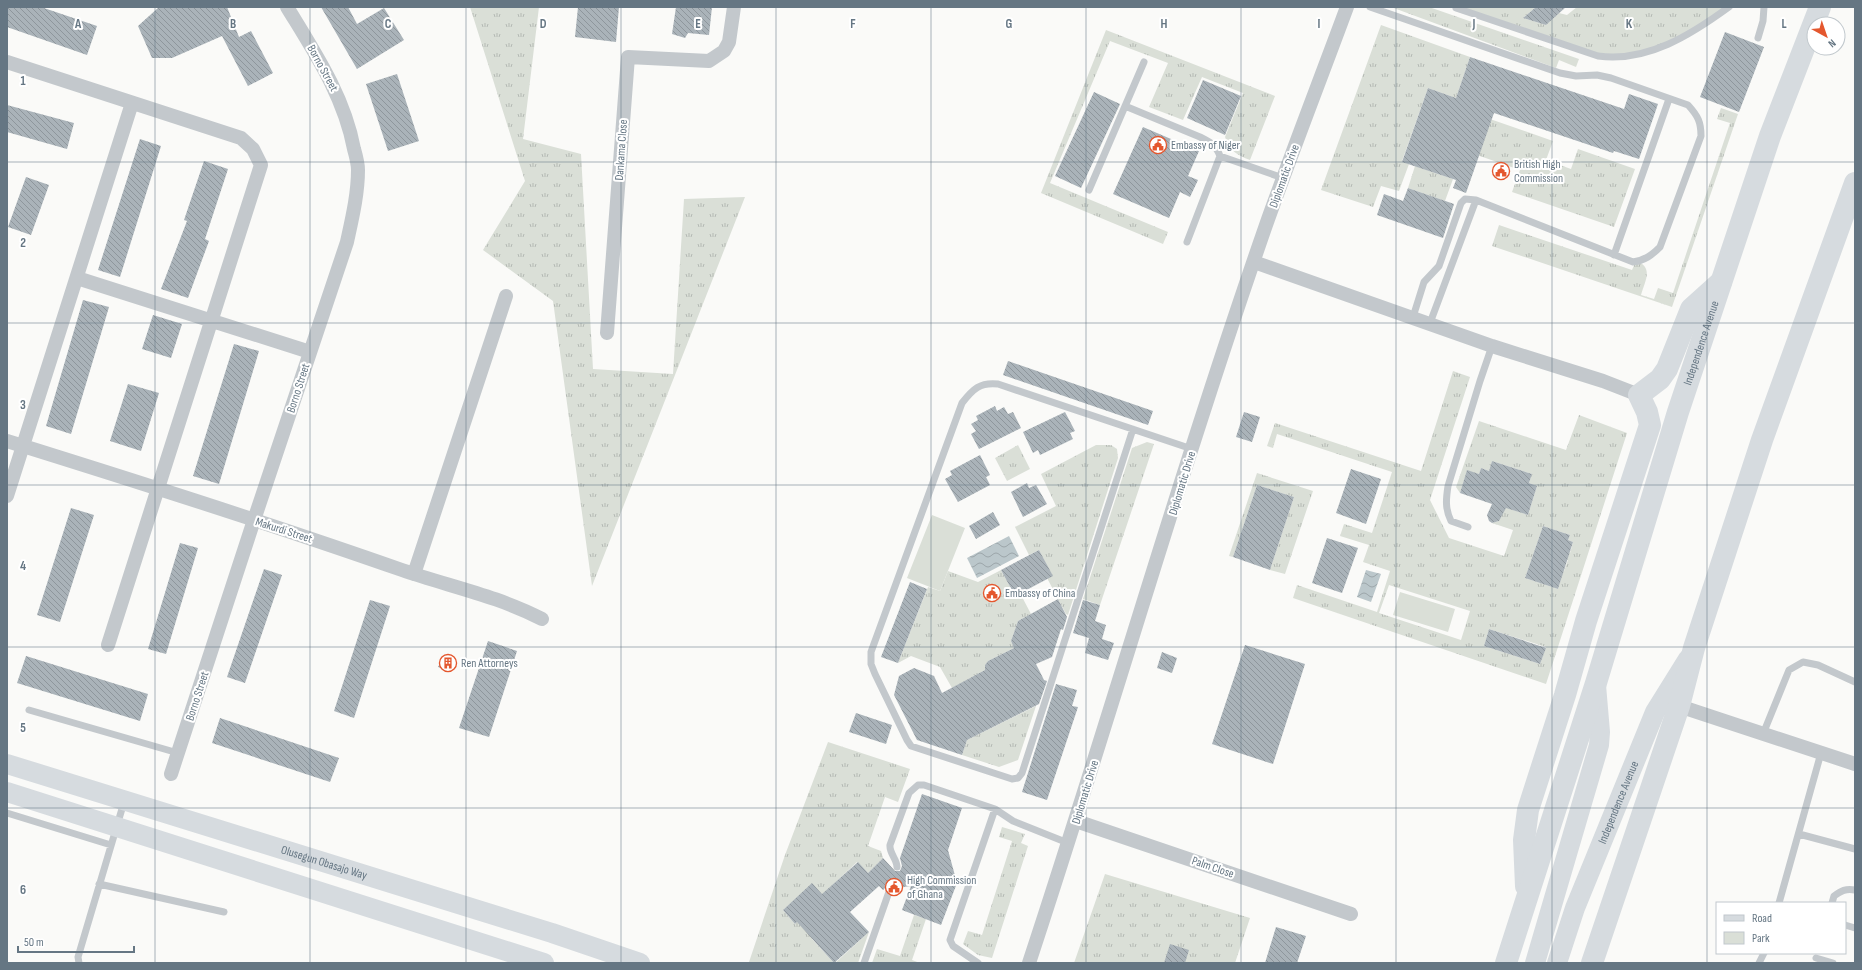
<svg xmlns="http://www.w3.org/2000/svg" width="1862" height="970" viewBox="0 0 1862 970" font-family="'Sofia Sans Condensed',sans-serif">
<defs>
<pattern id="grass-tufts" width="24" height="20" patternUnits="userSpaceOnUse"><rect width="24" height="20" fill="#dadfd7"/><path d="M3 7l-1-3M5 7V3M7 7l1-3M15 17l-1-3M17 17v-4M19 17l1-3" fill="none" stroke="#b4b9b4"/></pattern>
<pattern id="water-waves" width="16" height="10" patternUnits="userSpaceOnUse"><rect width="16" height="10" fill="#bbc7cb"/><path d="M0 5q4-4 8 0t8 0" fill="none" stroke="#9ca6aa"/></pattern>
<pattern id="building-back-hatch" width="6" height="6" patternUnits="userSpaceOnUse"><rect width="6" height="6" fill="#aab3b9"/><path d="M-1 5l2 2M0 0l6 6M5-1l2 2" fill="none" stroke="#8e969c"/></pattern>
</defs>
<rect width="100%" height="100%" fill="#fafaf8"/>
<path fill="url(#grass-tufts)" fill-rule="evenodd" d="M470 7H539L523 139 581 154 593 369 673 374 684 199 745 197 592 586 553 301 483 250 525 181Z
M1391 7H1429L1579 59 1576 67 1559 60 1556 68Z
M1459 7H1536L1523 18 1546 25 1559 13 1567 15 1577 7H1729L1707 22 1653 49 1610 58Z
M1381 25 1470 57 1456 98 1428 88 1402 161 1409 164 1399 191 1381 186 1373 207 1321 190Z
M1106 30 1275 96 1250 160C1237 155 1230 151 1225 137L1243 93 1202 77 1183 120 1149 107 1168 63 1110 41 1050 183 1168 232 1163 244 1041 193Z
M1721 108 1738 114 1672 307 1492 246 1499 225 1632 270 1636 261C1654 267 1645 281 1641 295L1654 299 1658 288 1673 293 1730 123 1717 119Z
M1490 119 1553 141 1546 160 1571 169 1578 149 1635 169 1614 227 1512 192 1520 170 1477 155Z
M1415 166 1453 179 1445 201 1408 188Z
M1453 371 1470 377 1430 500 1449 538 1504 556 1513 530 1492 523 1499 521 1501 506 1528 515 1537 486 1529 483 1532 474 1492 461 1489 471 1481 468 1479 474 1467 471 1460 493 1456 487 1479 421 1566 450 1579 415 1627 433 1546 684 1293 598 1297 585 1377 612 1390 571 1363 562 1369 545 1340 536 1344 524 1372 533 1392 472 1277 434 1273 448 1267 446 1275 423 1421 471ZM1543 526 1570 535 1568 540 1573 542 1570 553 1564 552 1562 558 1568 560 1564 571 1557 575 1562 576 1558 589 1525 578ZM1389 585 1470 611 1461 640 1379 613ZM1489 629 1546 647 1540 664 1484 646Z
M1147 442 1154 444 1100 605 1083 599 1132 448Z
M1018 445 1030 469 1007 481 995 458Z
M1096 445H1111L1117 449 1118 458 1068 615 1066 614 1047 578 1052 575 1039 550 1029 555 1015 527 1056 506 1041 474Z
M1257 473 1313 491 1285 574 1270 570 1294 497 1257 485 1233 557 1229 556Z
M1001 570 1015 596 1020 593 1031 614 1018 621 1011 641 1014 648 988 661 985 665V670L952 688 940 667 911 656 898 663 928 587 940 591 948 571 978 582Z
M1036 706 1018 760 999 767 962 755 967 740Z
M828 742 910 769 898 802 885 797 868 846 881 851 883 858 868 873 857 862 825 892 842 912 812 939 834 963 749 962 785 855ZM812 884 825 897 795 924 783 910Z
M1002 827 1025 834 1021 843 1028 846 992 958 978 955 963 944 968 931 982 935 1012 841 999 837Z
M1105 874 1250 918 1235 963H1074Z
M914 915 926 919 912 960 920 963H872L877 949 900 956Z
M869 932 858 963H835Z"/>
<path fill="#dadfd7" d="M932 515 965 528 940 591 907 578Z
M1400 592 1455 609 1448 632 1393 615Z"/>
<path fill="url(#water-waves)" d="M1009 536 1019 556 977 578 967 558Z
M1366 570 1381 574 1371 602 1357 597Z"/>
<path fill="url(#building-back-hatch)" d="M7 7H41L97 26 87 55 7 27Z
M159 7H227L239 37 251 31 273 73 248 86 222 36 172 58H152L138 26Z
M321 7H348L357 24 384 8 404 40 357 69Z
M578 7H619L616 42 575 37Z
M676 7H712L709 35 688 33 685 38 672 34Z
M1536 7H1566L1546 25 1523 18Z
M1725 32 1764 47 1739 112 1700 97Z
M1470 57 1624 109 1629 94 1658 104 1639 159 1614 151 1613 153 1494 113 1466 193 1453 188 1456 180 1402 162 1428 88 1456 98Z
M397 74 419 141 388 151 366 84Z
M1203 80 1241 96 1225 135 1187 118Z
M1094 92 1120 104 1081 188 1055 176Z
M7 105 74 123 67 149 7 132Z
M1143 127 1199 151 1188 176 1198 180 1190 197 1180 192 1169 218 1113 194Z
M140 139 161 146 120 277 98 270Z
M204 161 228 169 205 239 209 241 188 298 161 289 187 221 184 220Z
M26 177 49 185 31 235 8 227Z
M1408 188 1454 204 1443 238 1377 215 1384 194 1403 201Z
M83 300 109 307 71 434 46 426Z
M153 315 182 324 171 358 142 349Z
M234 344 259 351 219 484 193 476Z
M1008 361 1153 411 1148 425 1003 375Z
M128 384 159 393 141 451 110 441Z
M995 406 997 411 1004 407 1008 414 1013 412 1021 428 979 449 971 434 976 431 971 424 978 420 976 416Z
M1065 412 1075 431 1070 433 1073 439 1040 455 1038 450 1033 453 1023 432Z
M1244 412 1260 417 1252 442 1236 437Z
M980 455 990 475 986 477 990 485 958 502 945 479 952 475 950 471Z
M1492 461 1532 474 1529 483 1537 486 1528 515 1506 508 1499 521 1492 523 1489 521 1487 515 1492 504 1460 493 1467 470 1479 474 1481 468 1489 471Z
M1351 469 1381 479 1366 524 1336 513Z
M1027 483 1029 488 1036 485 1047 504 1023 517 1011 492Z
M1257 485 1294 497 1270 570 1233 557Z
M71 508 94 515 60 622 37 615Z
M993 512 1000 525 976 539 969 526Z
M1543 526 1570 535 1568 540 1573 542 1558 589 1525 578Z
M1327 538 1358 548 1342 593 1312 583Z
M180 543 198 548 166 654 148 649Z
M1039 550 1053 576 1015 596 1001 570Z
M264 569 282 575 245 683 227 677Z
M910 582 927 589 898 663 881 657Z
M1058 599 1067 617 1063 630 1061 629 1052 657 1036 664 1044 680 1047 681 1039 704 967 740 962 755 917 740 894 695 899 676 914 668 934 676 942 693 985 670V665L988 661 1014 648 1011 641 1018 621Z
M370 600 390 606 354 718 334 711Z
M1083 600 1100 605 1095 621 1106 625 1102 639 1114 643 1108 660 1085 653 1089 638 1073 633Z
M1489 629 1546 648 1540 664 1484 646Z
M488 641 517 651 489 737 459 728Z
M1245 645 1305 664 1273 764 1212 744Z
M1162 652 1177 658 1172 673 1157 668Z
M26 656 148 694 140 721 17 683Z
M444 656 456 659 452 671 438 667Z
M1056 684 1077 690 1072 706 1078 707 1047 800 1022 792Z
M856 713 892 725 886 744 849 732Z
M220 718 339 758 330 782 212 743Z
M922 794 962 808 948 850 957 883 941 925 902 910 911 886 895 888 889 884 883 890 879 886 850 912 869 932 834 963 797 922 795 924 783 910 812 883 822 894 858 862 868 873 883 858 895 871H900L902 866 900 858Z
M1276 927 1306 936 1297 963H1265Z
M1170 944 1189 950 1185 963H1164Z"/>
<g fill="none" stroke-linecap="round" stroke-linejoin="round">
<path stroke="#c3c8cc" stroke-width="7" d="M1370 7 1560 73 1576 76 1597 75 1611 78 1688 105C1698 116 1701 122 1701 136L1660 247C1651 256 1645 260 1633 262L1476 200 1465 199 1461 203 1439 266 1424 282 1413 317
M1456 8 1598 56C1647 63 1692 34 1729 7
M1758 38 1763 21 1764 7
M1125 106 1200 137C1210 142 1216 145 1220 156L1187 242
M1220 156 1283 178
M1089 190 1144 62
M1614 255 1669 99
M1430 323 1476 200
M1133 429 1022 773 1018 778 1012 779 911 746 907 740 875 674 871 664V652L962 403C973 389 980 382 998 384L1192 449
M1468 527 1451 521C1445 509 1446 499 1448 486L1480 381 1492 346
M29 710 178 753
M1763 734 1789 670 1803 662 1818 665 1855 682
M7 813 111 845
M1799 834 1855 849
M897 867C897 859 889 853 890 845L909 793 918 785H924L995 809 1013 821 1068 843
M99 884 224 912
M1779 903 1821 753
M1832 903 1834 896C1841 891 1846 888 1855 890
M1845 925 1855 928
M1816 958 1833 963
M79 963 78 957 124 802
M864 963 890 889
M978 963 953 946 950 940 995 809
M1759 963 1764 953"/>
<path stroke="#c3c8cc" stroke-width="14" d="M7 62 241 138 253 149 261 165 108 645
M1254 262 1492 346 1603 381 1639 395
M77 278 310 352
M607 333 628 57 709 61 724 51 729 42 734 7
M7 441C139 482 271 524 402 570 448 586 498 596 542 619
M7 496 132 103
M414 574 506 296
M1679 706 1855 764
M171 774 254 520 347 242C352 219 358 194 358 170 358 163 356 156 354 149 344 96 315 53 287 7
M1076 821 1351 914
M1029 963C1110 718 1181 469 1266 225 1292 152 1320 80 1347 7"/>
<g stroke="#d6dbdf" stroke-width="20">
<path id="s1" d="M7 764 552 933 640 963"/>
<path d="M7 792 544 963"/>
<path d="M1535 963 1599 745 1600 732 1596 685"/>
<path id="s2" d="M1557 963 1575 908 1655 712 1688 659"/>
</g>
<g stroke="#d6dbdf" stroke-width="22">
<path d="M1526 886 1524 840 1528 810 1565 695 1586 621 1650 425 1647 412 1639 395 1660 379 1667 369 1691 309 1721 282"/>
<path id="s3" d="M1506 963 1596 683 1678 412 1770 136 1820 7"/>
<path d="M1592 963 1679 706 1694 648 1762 440 1855 183"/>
</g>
</g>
<path fill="none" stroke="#657683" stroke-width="1" stroke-opacity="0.55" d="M155 7V963M310 7V963M466 7V963M621 7V963M776 7V963M931 7V963M1086 7V963M1241 7V963M1396 7V963M1552 7V963M1707 7V963M7 162H1855M7 323H1855M7 485H1855M7 647H1855M7 808H1855"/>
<defs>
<g id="civic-ring" transform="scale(0.9)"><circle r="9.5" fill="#fff" stroke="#e4572e" stroke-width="1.5"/><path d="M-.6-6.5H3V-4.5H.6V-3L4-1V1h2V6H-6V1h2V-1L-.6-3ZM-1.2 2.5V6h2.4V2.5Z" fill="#e4572e"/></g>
<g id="building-ring" transform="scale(0.9)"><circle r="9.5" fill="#fff" stroke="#e4572e" stroke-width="1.5"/><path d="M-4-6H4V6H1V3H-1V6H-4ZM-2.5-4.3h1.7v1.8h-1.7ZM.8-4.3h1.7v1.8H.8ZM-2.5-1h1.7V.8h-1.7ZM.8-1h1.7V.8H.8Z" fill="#e4572e"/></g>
</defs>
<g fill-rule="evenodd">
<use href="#civic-ring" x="1158" y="145"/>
<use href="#civic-ring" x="1501" y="171"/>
<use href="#civic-ring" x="992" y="593"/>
<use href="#building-ring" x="448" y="663"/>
<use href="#civic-ring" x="894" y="887"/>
</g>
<g text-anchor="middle" stroke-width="4" stroke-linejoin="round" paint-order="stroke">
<g font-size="12" fill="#657683" stroke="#fff">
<text transform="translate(323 68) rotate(61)" y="4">Borno Street</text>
<text transform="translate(621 150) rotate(-86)" y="4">Dankama Close</text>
<text transform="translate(1284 176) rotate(-70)" y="4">Diplomatic Drive</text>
<text dy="4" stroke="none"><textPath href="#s3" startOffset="650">Independence Avenue</textPath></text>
<text transform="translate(298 388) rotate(-72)" y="4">Borno Street</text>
<text transform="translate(1182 483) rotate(-73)" y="4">Diplomatic Drive</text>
<text transform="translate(284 530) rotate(18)" y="4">Makurdi Street</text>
<text transform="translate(197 696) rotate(-72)" y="4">Borno Street</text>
<text transform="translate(1085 792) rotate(-73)" y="4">Diplomatic Drive</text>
<text dy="4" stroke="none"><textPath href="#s2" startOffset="172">Independence Avenue</textPath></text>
<text dy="4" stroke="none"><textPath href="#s1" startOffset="332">Olusegun Obasajo Way</textPath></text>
<text transform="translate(1213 867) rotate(19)" y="4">Palm Close</text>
</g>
<g font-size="12" fill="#657683" stroke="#fff" text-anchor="start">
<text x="1171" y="149">Embassy of Niger</text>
<text x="1514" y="168">British High<tspan x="1514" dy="14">Commission</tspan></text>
<text x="1005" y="597">Embassy of China</text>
<text x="461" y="667">Ren Attorneys</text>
<text x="907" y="884">High Commission<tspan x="907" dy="14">of Ghana</tspan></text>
</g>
</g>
<g font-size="13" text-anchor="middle" font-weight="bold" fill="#657683" stroke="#fff" stroke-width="4" stroke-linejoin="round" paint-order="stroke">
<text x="78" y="28">A</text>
<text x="233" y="28">B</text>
<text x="388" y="28">C</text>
<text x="543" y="28">D</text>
<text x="698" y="28">E</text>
<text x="853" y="28">F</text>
<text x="1009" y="28">G</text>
<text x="1164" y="28">H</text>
<text x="1319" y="28">I</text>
<text x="1474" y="28">J</text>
<text x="1629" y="28">K</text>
<text x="1784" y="28">L</text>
<text x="23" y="85">1</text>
<text x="23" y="247">2</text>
<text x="23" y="409">3</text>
<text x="23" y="570">4</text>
<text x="23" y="732">5</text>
<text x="23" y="894">6</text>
</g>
<rect width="1862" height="970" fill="none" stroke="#657683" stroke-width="16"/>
<rect x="1716" y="902" width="130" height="52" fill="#ffffff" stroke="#c1c8cd"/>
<rect x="1724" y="915" width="20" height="6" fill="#d6dbdf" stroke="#c1c8cd"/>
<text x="1752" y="922" font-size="12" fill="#657683">Road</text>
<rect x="1724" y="932" width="20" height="12" fill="#dadfd7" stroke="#c1c8cd"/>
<text x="1752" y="942" font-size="12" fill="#657683">Park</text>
<g transform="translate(1826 36) rotate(140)"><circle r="19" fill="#ffffff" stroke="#c1c8cd"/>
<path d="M0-3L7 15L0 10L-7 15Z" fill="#e4572e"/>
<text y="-6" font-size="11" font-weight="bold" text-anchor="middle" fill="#657683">N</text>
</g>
<path d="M18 946v6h116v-6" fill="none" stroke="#657683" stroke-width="2"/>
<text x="24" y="946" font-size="12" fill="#657683" stroke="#ffffff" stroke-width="3" paint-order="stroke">50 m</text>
</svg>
